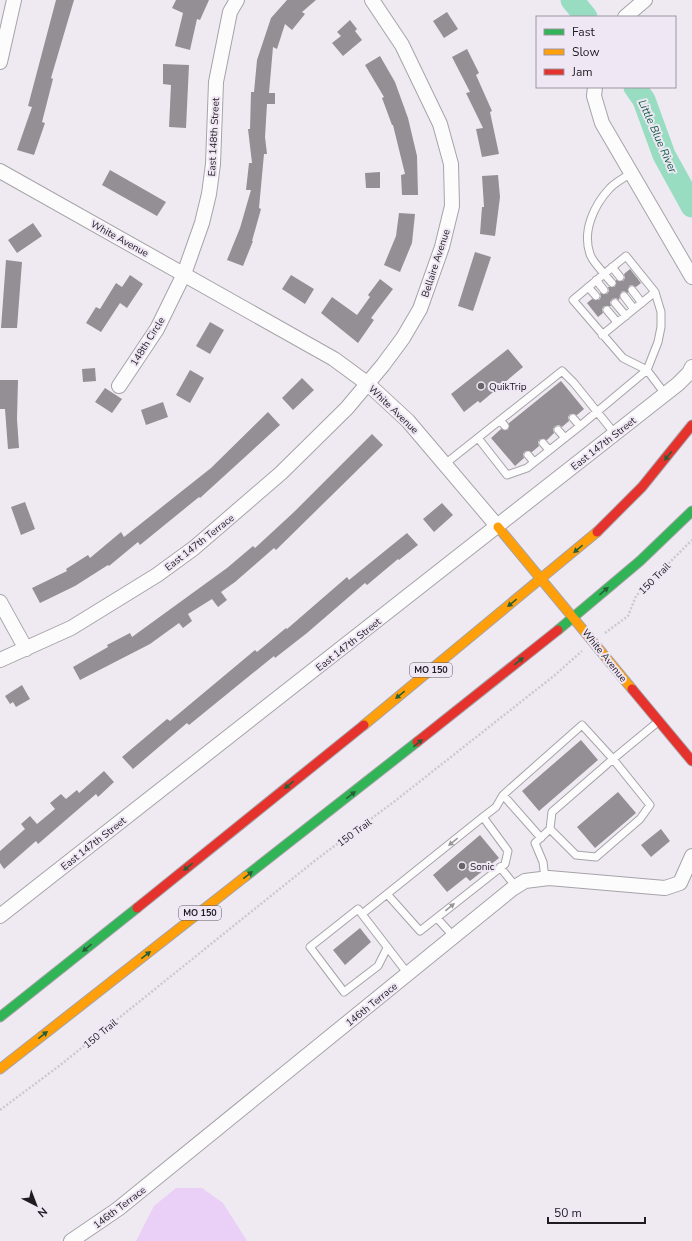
<svg xmlns="http://www.w3.org/2000/svg" width="692" height="1241" viewBox="0 0 692 1241" font-family="'Nunito Sans',sans-serif">
<rect width="100%" height="100%" fill="#efeaf2"/>
<path fill="#eacff7" d="M176 1188H202L223 1203 247 1241H136L154 1206Z"/>
<g fill="none" stroke-linecap="round" stroke-linejoin="round">
<path stroke="#98ddc2" stroke-width="23" d="M572 0 586 17
M635 87 644 100 664 155 692 206"/>
</g>
<path fill="#938f94" d="M56 0H74L51 78 53 79 42 122 45 123 34 155 17 150 32 107 28 106Z
M176 0H209L200 20 197 19 190 50 175 46 183 13 172 8Z
M287 0H316L302 12 305 14 292 30 285 24 277 49 273 47 269 93H275V104H267L265 137 267 154H264L259 208 261 209 252 241H253L243 266 227 260 240 228 251 190H246L249 163H252L248 129H250L251 92H254L257 60 271 18Z
M447 12 458 29 444 38 433 21Z
M350 20 357 29 355 31 362 40 343 56 332 43 341 36 337 32Z
M467 49 479 73 476 75 492 111 490 112 499 154 482 157 476 129 483 128 466 93 470 92 452 57Z
M380 56 395 82 408 118 417 156 418 195H402L401 175 405 174 393 125H392L382 98 384 97 365 65Z
M163 64 189 65 186 128 169 127 171 85 163 84Z
M110 170 166 202 157 216 102 185Z
M380 172V188H366L365 173Z
M498 175 500 197 495 236 480 234 482 207H484L482 176Z
M399 213 415 214 412 243 400 272 384 265 396 236Z
M33 223 42 236 17 253 8 240Z
M475 252 491 257 473 311 458 306Z
M6 260 22 262 17 328H1Z
M630 269 641 283 636 287 632 285 629 286 628 293 624 291 621 292 619 300 616 298 612 299 610 302 611 306H604L602 309 603 313 598 317 587 303 592 299 599 300 601 297 600 293 607 294 609 291 608 287H615L616 280 623 281 625 278 624 274Z
M130 275 143 284 127 308 120 303 101 332 86 323 96 307 100 309 116 283 122 287Z
M291 275 314 289 305 304 282 289Z
M380 279 393 289 371 318 374 320 358 343 321 313 332 297 357 315 370 297 368 295Z
M210 322 224 330 210 354 196 346Z
M508 349 523 367 480 403 478 401 464 412 451 394Z
M95 368 96 381 83 382 82 369Z
M190 370 204 378 190 403 176 395Z
M302 378 314 390 293 410 282 398Z
M0 380H18L17 419 19 448 8 449 5 409H0Z
M561 381 584 409 577 415 570 414 568 417 569 421 562 427 559 425 555 426 553 429 554 433 547 440 540 439 538 442 539 446 532 452 525 451 523 454 524 458 515 466 491 438 501 429 508 430 509 423Z
M105 388 122 399 112 413 95 402Z
M163 402 168 417 146 425 141 410Z
M268 412 280 425 200 498 199 497 140 545 138 542 109 566 108 565 75 586 40 603 32 588 67 571 66 569 88 555 90 558 121 532 124 537 211 468Z
M372 434 383 445 276 550 274 548 235 582 221 592 227 600 218 607 212 599 188 614 192 621 183 628 179 623 150 644 80 680 73 667 108 647 107 645 130 633 132 637 227 568 253 546 255 548 294 512Z
M25 502 35 529 21 535 11 507Z
M442 503 453 515 434 532 423 519Z
M407 533 418 545 399 560 398 559 367 585 365 583 307 633 275 658 274 656 189 725 187 723 133 769 122 757 167 719 170 721 255 650 257 652 286 628 287 629 347 577 349 580Z
M22 685 30 699 16 707 13 702 10 704 5 696Z
M581 740 598 760 539 811 522 791Z
M104 771 114 782 98 797 96 794 38 844 36 841 4 869 0 863V851L25 829 21 824 30 816 37 824 55 809 50 803 61 794 66 799 77 790 79 793Z
M618 792 636 813 595 848 577 827Z
M661 829 670 841 651 857 641 845Z
M480 835 499 858 470 881 466 877 447 892 433 875Z
M360 928 371 942 345 965 333 950Z"/>
<g fill="none" stroke-linecap="round" stroke-linejoin="round">
<g stroke="#a6a3a8" stroke-width="9">
<path id="lane" d="M631 173C624 178 616 182 610 188 594 205 582 231 590 254 592 261 600 268 604 274L573 300 623 358 647 370 665 394
M612 267 620 277
M596 280 604 290
M588 287 596 296
M632 290 642 303
M624 296 634 309
M615 303 626 316
M607 310 617 322
M602 335 655 292
M573 418 580 426
M500 420 505 426
M558 430 565 438
M478 438 507 475 527 468 580 426 647 370 658 342 661 327V312L655 292 626 256 604 274 612 283
M543 443 549 450
M528 455 534 462
M445 464 562 371 574 383 615 434
M503 795 541 838
M483 817 508 851 505 864 420 931 387 894 483 817 496 807 503 795 582 725 613 759 552 812 550 829
M500 867 516 887
M545 878 543 862 535 843 550 829 576 855 596 857 640 819 650 805 613 759 659 721
M362 914 387 894
M437 918 454 937
M387 948 378 966 344 992 310 947 358 909 408 974"/>
</g>
<g stroke="#a6a3a8" stroke-width="16">
<path id="street" d="M625 17 645 0
M0 62 14 0
M595 87 594 96 602 123 692 277
M0 171 334 359 368 384 408 421 498 527
M119 386 157 329 184 274 202 223 209 194 213 164 216 82 230 12 237 0
M0 602 26 649
M0 660 71 628 157 575 194 548 281 473 347 408 383 365 403 338 420 309 442 247 452 206 451 164 440 124 402 45 372 0
M0 916 678 384 689 373 692 367
M71 1241 118 1209 512 889 525 881 549 878 665 888 680 883 692 856"/>
</g>
<g stroke="#a6a3a8" stroke-width="11">
<path id="fast" d="M558 630 640 561 692 511
M246 876 417 742
M0 1017 137 908"/>
</g>
<g stroke="#a6a3a8" stroke-width="11">
<path id="slow" d="M498 527 632 689
M364 725 597 532
M0 1069 246 876"/>
</g>
<g stroke="#a6a3a8" stroke-width="11">
<path id="jam" d="M597 532 642 487 692 425
M632 689 692 761
M417 742 558 630
M137 908 364 725"/>
</g>
<path stroke="#cbc9cc" stroke-width="2.5" stroke-dasharray="2 2" stroke-linecap="butt" d="M605 633 628 616 636 596 692 540
M0 1110 59 1066 317 859 395 801 555 675 582 651"/>
<use href="#lane" stroke="#fdfcfd" stroke-width="7"/>
<use href="#street" stroke="#fdfcfd" stroke-width="14"/>
<use href="#fast" stroke="#30b455" stroke-width="9"/>
<use href="#slow" stroke="#ff9f0a" stroke-width="9"/>
<use href="#jam" stroke="#e5322d" stroke-width="9"/>
</g>
<defs><path id="oneway-solid" d="M-6-.8H1V-3.2L6.5 0L1 3.2V.8H-6Z"/></defs>
<g fill="#276038">
<use href="#oneway-solid" transform="translate(668 456) rotate(129)"/>
<use href="#oneway-solid" transform="translate(578 549) rotate(140)"/>
<use href="#oneway-solid" transform="translate(604 591) rotate(-40)"/>
<use href="#oneway-solid" transform="translate(512 603) rotate(141)"/>
<use href="#oneway-solid" transform="translate(519 661) rotate(-39)"/>
<use href="#oneway-solid" transform="translate(400 695) rotate(141)"/>
<use href="#oneway-solid" transform="translate(418 743) rotate(-39)"/>
<use href="#oneway-solid" transform="translate(289 785) rotate(141)"/>
<use href="#oneway-solid" transform="translate(351 795) rotate(-38)"/>
<use href="#oneway-solid" transform="translate(188 867) rotate(141)"/>
<use href="#oneway-solid" transform="translate(248 875) rotate(-38)"/>
<use href="#oneway-solid" transform="translate(87 948) rotate(141)"/>
<use href="#oneway-solid" transform="translate(146 955) rotate(-38)"/>
<use href="#oneway-solid" transform="translate(43 1035) rotate(-38)"/>
</g>
<g fill="#99979a">
<use href="#oneway-solid" transform="translate(453 842) rotate(141)"/>
<use href="#oneway-solid" transform="translate(450 907) rotate(-39)"/>
</g>
<g fill="#68646a" stroke="#f0e7f5" stroke-width="1.5">
<circle cx="481" cy="386" r="4"/>
<circle cx="462" cy="866" r="4"/>
</g>
<g text-anchor="middle" stroke-width="4" stroke-linejoin="round" paint-order="stroke">
<g fill="#f0e7f5" stroke="#5e5961" stroke-width="1">
<rect x="410" y="663" width="42" height="14" rx="3"/>
<rect x="179" y="906" width="42" height="14" rx="3"/>
</g>
<g font-size="9" font-weight="bold" fill="#1f1c21">
<text x="431" y="673">MO 150</text>
<text x="200" y="916">MO 150</text>
</g>
<g font-size="10" fill="#1f1c21" stroke="#f0e7f5">
<text transform="translate(213 137) rotate(-87)" y="4">East 148th Street</text>
<text transform="translate(120 238) rotate(29)" y="4">White Avenue</text>
<text transform="translate(435 263) rotate(-72)" y="4">Bellaire Avenue</text>
<text transform="translate(147 341) rotate(-58)" y="4">148th Circle</text>
<text transform="translate(394 409) rotate(44)" y="4">White Avenue</text>
<text transform="translate(603 443) rotate(-38)" y="4">East 147th Street</text>
<text transform="translate(199 542) rotate(-38)" y="4">East 147th Terrace</text>
<text transform="translate(654 578) rotate(-45)" y="4">150 Trail</text>
<text transform="translate(348 644) rotate(-38)" y="4">East 147th Street</text>
<text transform="translate(605 655) rotate(51)" y="4">White Avenue</text>
<text transform="translate(354 832) rotate(-36)" y="4">150 Trail</text>
<text transform="translate(93 843) rotate(-38)" y="4">East 147th Street</text>
<text transform="translate(371 1004) rotate(-39)" y="4">146th Terrace</text>
<text transform="translate(100 1033) rotate(-39)" y="4">150 Trail</text>
<text transform="translate(119 1207) rotate(-37)" y="4">146th Terrace</text>
</g>
<g font-size="10" fill="#1f1c21" stroke="#f0e7f5" text-anchor="start">
<text x="489" y="390">QuikTrip</text>
<text x="470" y="870">Sonic</text>
</g>
<g font-size="11" font-style="italic" fill="#106146" stroke="#f0e7f5">
<text transform="translate(658 136) rotate(66)" y="4">Little Blue River</text>
</g>
</g>
<rect x="536" y="16" width="140" height="72" fill="#f0e7f5" stroke="#9c96a0"/>
<rect x="544" y="29" width="20" height="6" fill="#30b455" stroke="#9c96a0"/>
<text x="572" y="36" font-size="12" fill="#1f1c21">Fast</text>
<rect x="544" y="49" width="20" height="6" fill="#ff9f0a" stroke="#9c96a0"/>
<text x="572" y="56" font-size="12" fill="#1f1c21">Slow</text>
<rect x="544" y="69" width="20" height="6" fill="#e5322d" stroke="#9c96a0"/>
<text x="572" y="76" font-size="12" fill="#1f1c21">Jam</text>
<g transform="translate(36 1205) rotate(138)" stroke="#f0e7f5" stroke-width="3" paint-order="stroke">
<path d="M0-3L7 15L0 10L-7 15Z" fill="#1f1c21"/>
<text y="-6" font-size="11" font-weight="bold" text-anchor="middle" fill="#1f1c21">N</text>
</g>
<path d="M548 1217v6h97v-6" fill="none" stroke="#1f1c21" stroke-width="2"/>
<text x="554" y="1217" font-size="12" fill="#1f1c21" stroke="#f0e7f5" stroke-width="3" paint-order="stroke">50 m</text>
</svg>
